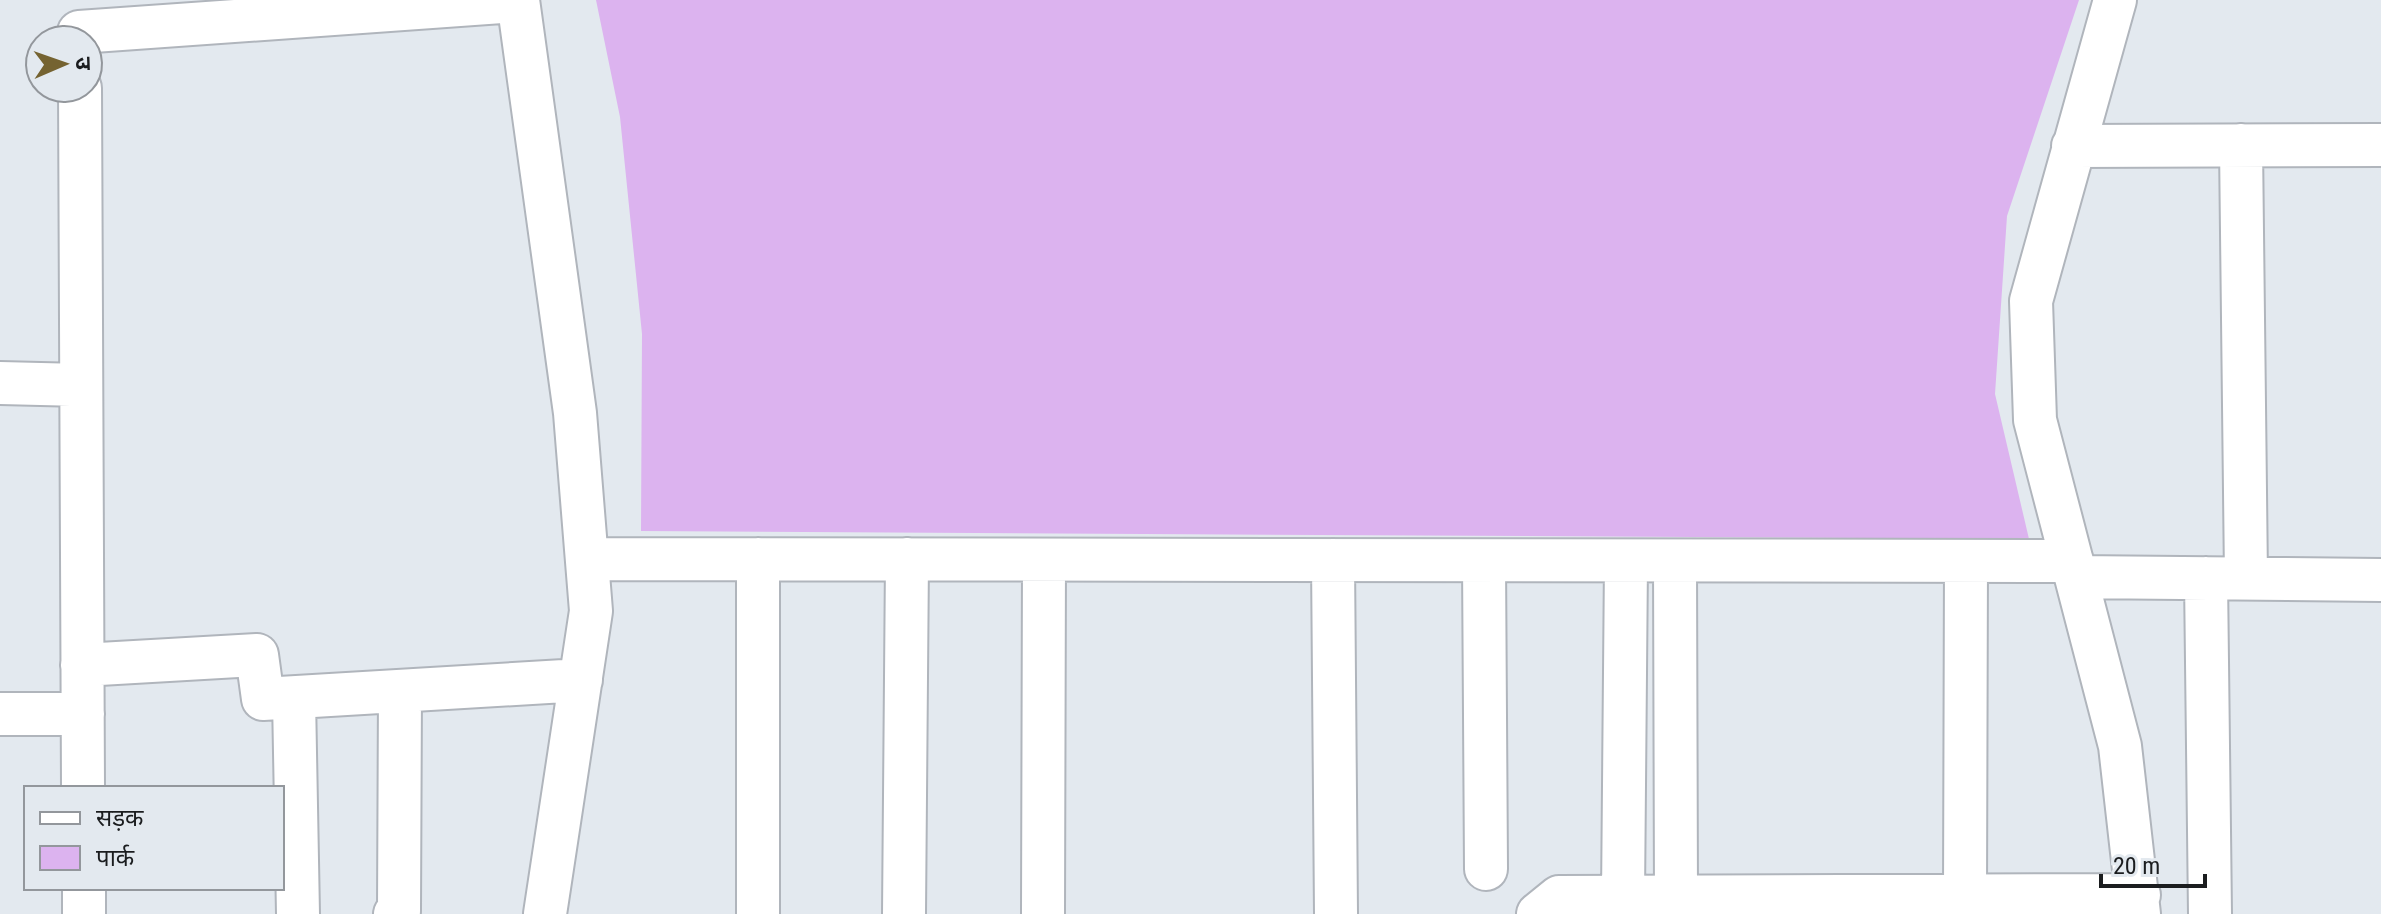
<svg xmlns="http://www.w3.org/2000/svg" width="2381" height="914" viewBox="0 0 2381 914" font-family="'Roboto Condensed','Noto Sans Devanagari',sans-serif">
<rect width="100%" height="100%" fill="#e3e9ef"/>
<path fill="#dcb3ef" d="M596 0H2079L2007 216 1995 394 2029 539 641 531 642 334 620 117Z"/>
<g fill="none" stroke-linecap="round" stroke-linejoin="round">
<g stroke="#b0b5bc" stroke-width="46">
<path id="minor" d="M518 0 575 413 591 611 545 914
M2115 0 2031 301 2035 420 2120 746 2139 914
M79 32 518 1
M80 88 83 788
M2241 145 2246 578
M2073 146 2381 145
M0 383 81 385
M587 559 2072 561
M1333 560 1336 914
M1484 561 1486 869
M1675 561 1676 897
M2076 577 2381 580
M2206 578 2210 914
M82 665 257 655 263 699 581 680
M294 698 298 914
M0 714H83
M84 888V914
M1965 896 1966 561
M1623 897 1626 561
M395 914 399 911 400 691
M758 914V559
M904 914 907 559
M1043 914 1044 560
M1538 914 1559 897 2139 895"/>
</g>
<use href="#minor" stroke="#fff" stroke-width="42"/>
</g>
<rect x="24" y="786" width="260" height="104" fill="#e3e9ef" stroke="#93979c" stroke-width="2"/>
<rect x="40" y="812" width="40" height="12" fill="#ffffff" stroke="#93979c" stroke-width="2"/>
<text x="96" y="826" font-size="24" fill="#1b1d1f">सड़क</text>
<rect x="40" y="846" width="40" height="24" fill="#dcb3ef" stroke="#93979c" stroke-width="2"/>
<text x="96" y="866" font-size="24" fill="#1b1d1f">पार्क</text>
<g transform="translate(64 64) rotate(88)"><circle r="38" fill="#e3e9ef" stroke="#93979c" stroke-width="2"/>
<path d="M0-6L14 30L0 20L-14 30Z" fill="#756331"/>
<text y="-12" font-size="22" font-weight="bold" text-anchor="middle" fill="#1b1d1f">उ</text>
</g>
<path d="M2101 874v12h104v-12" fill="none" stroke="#1b1d1f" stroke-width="4"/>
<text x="2113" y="874" font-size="24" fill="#1b1d1f" stroke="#e3e9ef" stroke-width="6" paint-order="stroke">20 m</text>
</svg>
